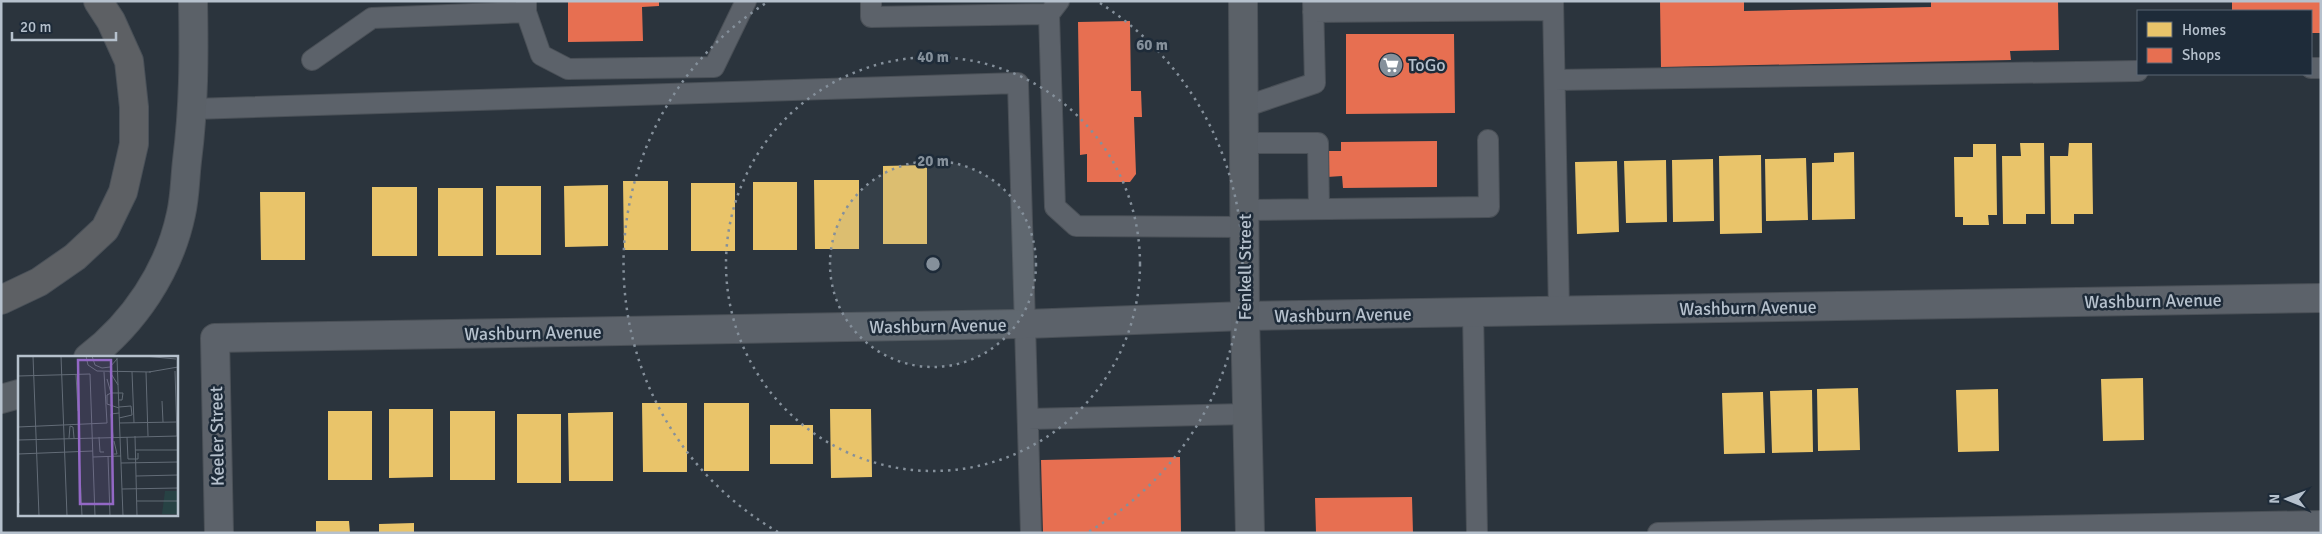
<svg xmlns="http://www.w3.org/2000/svg" width="2322" height="534" viewBox="0 0 2322 534" font-family="Signika,sans-serif">
<rect width="100%" height="100%" fill="#2b343d"/>
<path fill="#e9c46a" d="M2020 143H2044L2045 214H2026V224H2003L2002 156H2021Z
M2069 143H2092L2093 214H2074V224H2051L2050 156H2068Z
M1973 144H1996L1997 215H1988L1989 225H1963V217H1955L1954 157H1973Z
M1854 152 1855 219 1812 220V163L1834 162V153Z
M1761 155 1762 233 1720 234 1719 156Z
M1806 158 1808 220 1766 221 1765 159Z
M1713 159 1714 221 1673 222 1672 160Z
M1666 160 1667 222 1626 223 1624 161Z
M1617 161 1619 232 1577 234 1575 162Z
M927 165V244H883V166Z
M814 180H859V249H815Z
M623 181H668V250H624Z
M753 182H797V250H753Z
M691 183H735V251H691Z
M608 185V246L565 247 564 186Z
M496 186H541V255H496Z
M372 187H417V256H372Z
M438 188H483V256H438Z
M260 192H305V260H261Z
M2143 378 2144 440 2103 441 2101 379Z
M1858 388 1860 450 1818 451 1817 389Z
M1998 389 1999 451 1958 452 1956 390Z
M1812 390 1813 452 1772 453 1770 391Z
M1763 392 1765 453 1724 454 1722 393Z
M642 403H687V472H643Z
M704 403H749V471H704Z
M389 409H433V477L389 478Z
M830 409H871L872 477 831 478Z
M328 411H372V480H328Z
M450 411H495V480H450Z
M613 412V481H569L568 413Z
M517 414H561V483H517Z
M770 425H813V464H770Z
M316 521H349L350 533H316Z
M414 523V533H379V524Z"/>
<path fill="#e76f51" d="M568 1H659V6L642 7 643 41 568 42Z
M1660 1H1744V11L1931 7V1H2058L2059 50 2010 51 2011 60 1661 67Z
M2232 1H2321V33H2311V11H2232Z
M1130 21 1131 91H1141L1142 117H1134L1136 174 1130 182H1087V154L1080 155 1078 22Z
M1346 34H1454L1455 113 1346 114Z
M1437 141V187L1343 188 1342 176 1327 177V151H1341V142Z
M1180 457 1181 533H1043L1041 460Z
M1412 497 1413 533H1316L1315 498Z"/>
<g fill="none" stroke-linecap="round" stroke-linejoin="round">
<g stroke="#4a5057" stroke-width="22">
<path id="lane" d="M526 1V12L541 55 568 69 714 67 746 1
M871 1V17L1049 14
M1059 1 1049 14 1055 207 1076 226 1244 227
M1553 1 1559 311
M1313 12 1553 10
M312 60 372 18 526 12
M2311 68H2321
M1555 80 2138 71
M1244 107 1315 83 1313 1
M193 109 1018 83 1031 533
M1244 143H1318L1319 209
M1245 210 1489 207 1488 140
M1473 312 1477 533
M1028 419 1247 414
M1658 533 2321 521"/>
</g>
<g stroke="#4a5057" stroke-width="30">
<path id="street" d="M219 533 215 338 1025 324 1245 316 2321 298"/>
</g>
<g stroke="#4a5057" stroke-width="30">
<path id="secondary" d="M1243 1 1245 316 1250 533
M88 358C134 323 169 271 181 214 185 197 185 178 187 161 194 106 194 56 193 1
M1 399 19 394"/>
</g>
<g stroke="#495058" stroke-width="30">
<path id="highway" d="M1 300 39 282 75 257 105 229 123 192 134 144V107L129 61 111 21 98 1"/>
</g>
<use href="#lane" stroke="#5c626a" stroke-width="20"/>
<use href="#street" stroke="#5c626a" stroke-width="28"/>
<use href="#secondary" stroke="#5b6168" stroke-width="28"/>
<use href="#highway" stroke="#5d6064" stroke-width="28"/>
</g>
<circle cx="933" cy="264" r="103" fill="#85909b" fill-opacity=".12"/>
<g fill="none" stroke="#85909b" stroke-width="2.5" stroke-dasharray="2.5 5">
<circle cx="933" cy="264" r="103"/>
<circle cx="933" cy="264" r="207"/>
<path d="M778 532A310 310 0 0 1 766 3M1100 3A310 310 0 0 1 1088 532"/>
</g>
<defs>
<g id="supermarket-disc" transform="scale(1.25)"><circle r="9.5" fill="#85909b" stroke="#1e2b39"/><path d="M-6-5.5h2.5l.6 2H6L4.5 2H-2.5L-4.4-4H-6ZM-1.5 3.2a1.3 1.3 0 1 0 .1 0ZM3 3.2a1.3 1.3 0 1 0 .1 0Z" fill="#fff"/></g>
</defs>
<g fill-rule="evenodd">
<use href="#supermarket-disc" x="1391" y="65"/>
</g>
<g text-anchor="middle" stroke-width="5" stroke-linejoin="round" paint-order="stroke">
<g font-size="18" fill="#b6c1cd" stroke="#1e2b39" text-anchor="start">
<text x="1408" y="71">ToGo</text>
</g>
<g font-size="18" fill="#b6c1cd" stroke="#1e2b39">
<text transform="translate(1245 267) rotate(-90)" y="6">Fenkell Street</text>
<text transform="translate(2153 301) rotate(-1)" y="6">Washburn Avenue</text>
<text transform="translate(1748 308) rotate(-1)" y="6">Washburn Avenue</text>
<text transform="translate(1343 315) rotate(-1)" y="6">Washburn Avenue</text>
<text transform="translate(938 326) rotate(-1)" y="6">Washburn Avenue</text>
<text transform="translate(533 333) rotate(-1)" y="6">Washburn Avenue</text>
<text transform="translate(217 436) rotate(-91)" y="6">Keeler Street</text>
</g>
</g>
<g transform="translate(18 356)">
<rect width="160" height="160" fill="#2b343d"/>
<path d="M147 135H160V158H144Z" fill="#274244"/>
<path fill="none" stroke="#636c77" stroke-width="1" d="M15 0 21 160M43 0 49 160M68 0 70 9 79 15 133 16M74 0 77 9 84 12 92 11 99 3M126 0 158 3M99 2 105 160M157 15 159 80M92 16 100 29M114 16 116 67M128 16 130 80M131 16 160 11M58 18 60 55M0 20 72 18 77 160M89 23 93 37 89 39V48L101 52M93 37H105L104 44H101M144 45 145 66M101 51 113 50 114 59 101 62M101 67 159 66M0 71 89 67 86 16M117 80 119 160M81 81 82 96H86M95 81 93 58 101 57M109 81 110 103H120V97M51 82 52 70 55 71 56 82M0 84 160 80M117 94H160M61 96 64 160M0 98 75 95M96 98H99L96 85M90 100 92 160M75 101 103 100M103 107 160 106M118 120 160 119M0 131 1 147M104 133 160 132M119 145H160"/>
<path fill="#9368c5" fill-opacity="0.15" stroke="#9368c5" stroke-width="2.5" d="M60 4H93L95 148H62Z"/>
<rect width="160" height="160" fill="none" stroke="#b6c1cd" stroke-width="2.5"/>
</g>
<circle cx="933" cy="264" r="8" fill="#85909b" stroke="#1e2b39" stroke-width="2.5"/>
<g font-size="15" text-anchor="middle" font-weight="bold" fill="#85909b" stroke="#1e2b39" stroke-width="5" stroke-linejoin="round" paint-order="stroke">
<text x="1152" y="50">60 m</text>
<text x="933" y="62">40 m</text>
<text x="933" y="166">20 m</text>
</g>
<rect width="2322" height="534" fill="none" stroke="#b6c1cd" stroke-width="5"/>
<rect x="2137" y="10" width="175" height="65" fill="#1e2b39" stroke="#5b6774"/>
<rect x="2147" y="22" width="25" height="15" fill="#e9c46a" stroke="#5b6774"/>
<text x="2182" y="35" font-size="15" fill="#b6c1cd">Homes</text>
<rect x="2147" y="48" width="25" height="15" fill="#e76f51" stroke="#5b6774"/>
<text x="2182" y="60" font-size="15" fill="#b6c1cd">Shops</text>
<g transform="translate(2287 499) rotate(271)" stroke="#1e2b39" stroke-width="4" paint-order="stroke">
<path d="M0-4L9 19L0 12L-9 19Z" fill="#b6c1cd"/>
<text y="-8" font-size="14" font-weight="bold" text-anchor="middle" fill="#b6c1cd">N</text>
</g>
<path d="M12 32v8h104v-8" fill="none" stroke="#b6c1cd" stroke-width="2.5"/>
<text x="20" y="32" font-size="15" fill="#b6c1cd" stroke="#1e2b39" stroke-width="4" paint-order="stroke">20 m</text>
</svg>
